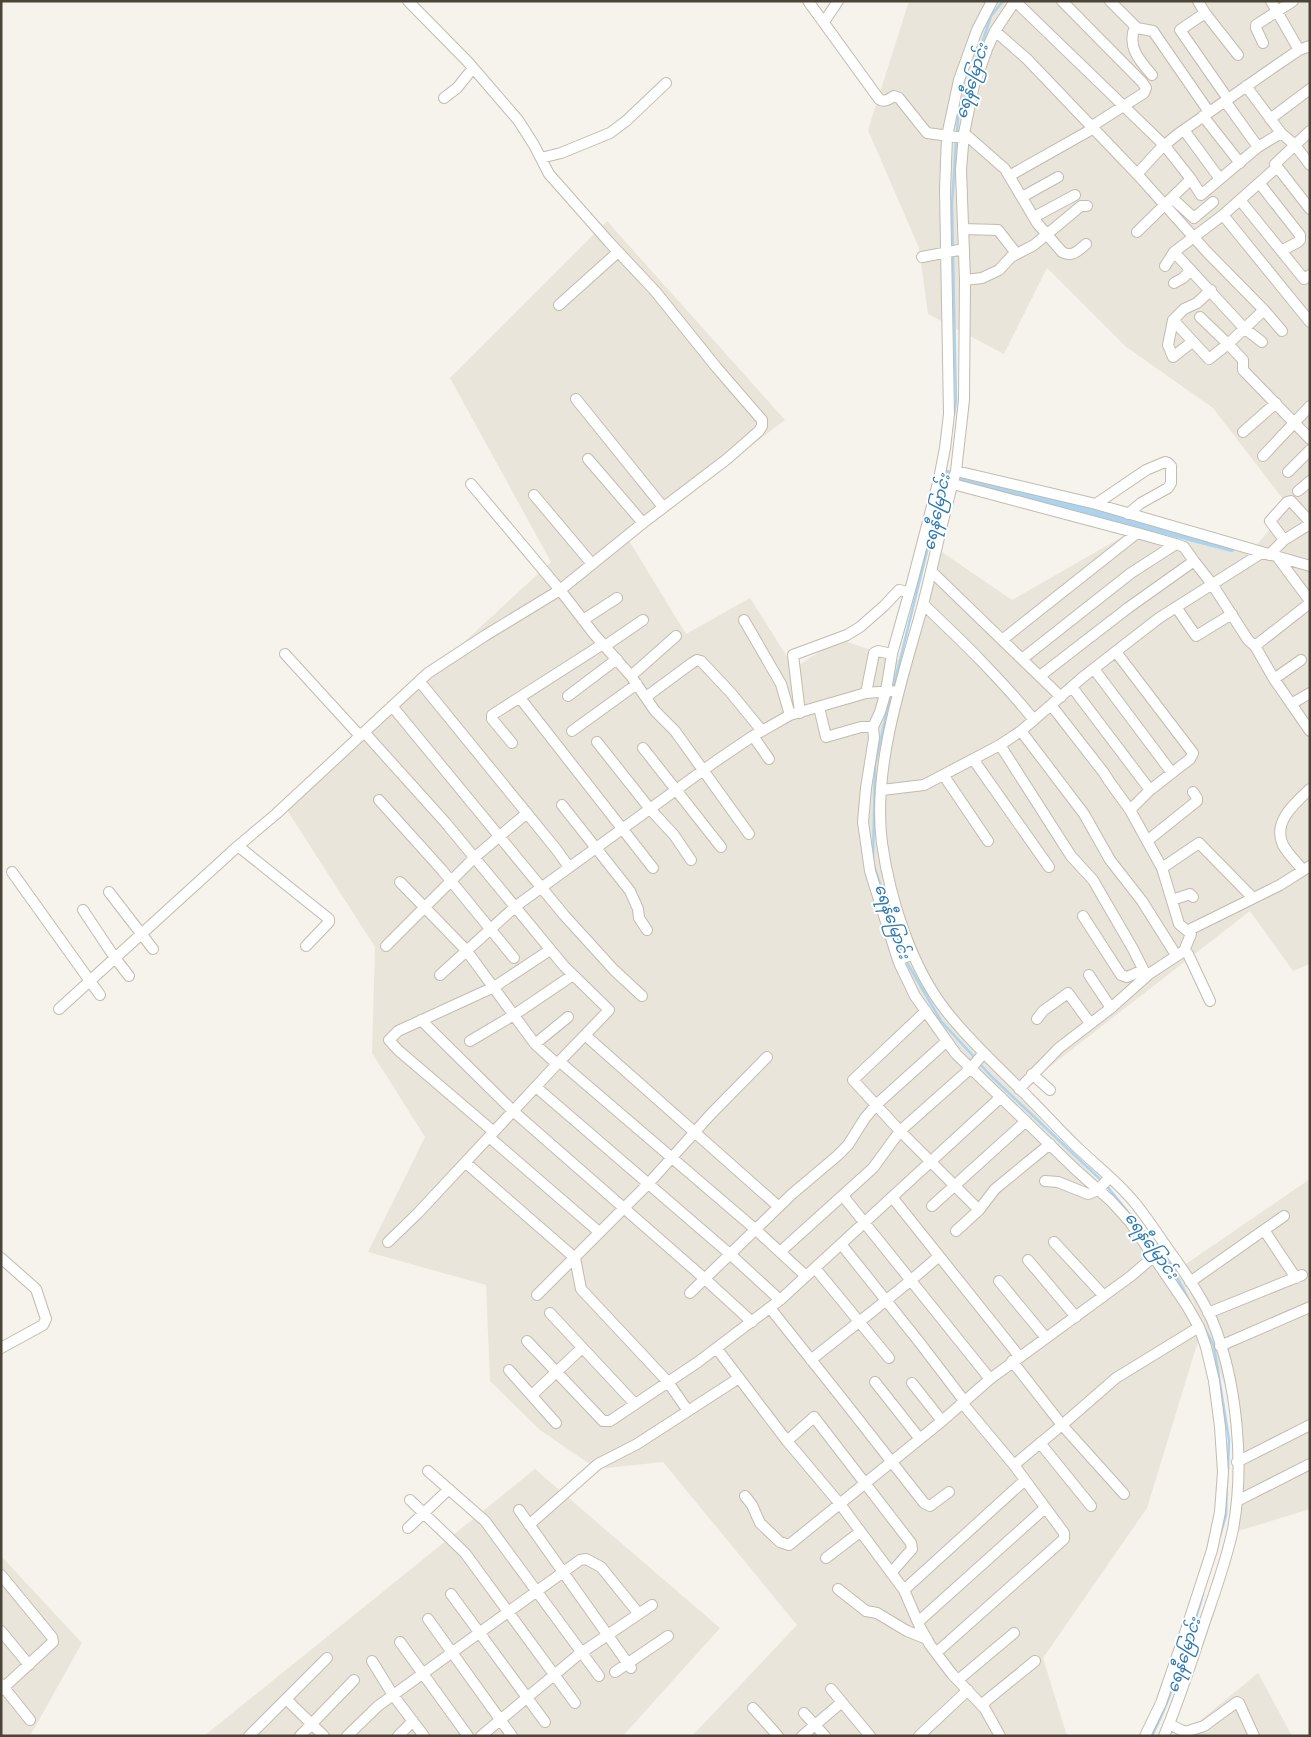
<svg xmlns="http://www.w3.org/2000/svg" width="1311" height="1737" viewBox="0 0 1311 1737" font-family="Karla,'Noto Sans Myanmar',sans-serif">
<rect width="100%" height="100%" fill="#f6f3ec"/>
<path fill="#eae5da" d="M909 1H1310V964L1293 971 1250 911 1016 1093 1179 1268 1202 1328 1147 1508 1043 1658 1067 1736H692L797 1625 663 1462 597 1469 540 1430 490 1381 486 1285 368 1252 425 1137 372 1053 375 947 285 807 551 562 450 378 607 221 785 420 628 539 686 634 750 598 794 668 839 639 903 661 936 548 1012 600 1129 533 1254 548 1289 507 1213 408 1125 346 1047 268 1004 354 928 314 919 248 868 130Z
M1310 1179V1509L1235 1532 1239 1423 1180 1268Z
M535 1469 720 1628 623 1736H204Z
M1 1556 82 1643 30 1736H1Z
M1258 1673 1292 1736H1195L1191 1728Z"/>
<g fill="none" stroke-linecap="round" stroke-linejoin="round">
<path stroke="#a9d4f2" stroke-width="2.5" d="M957 135 958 117 991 16 1003 1
M953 248 952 205 956 141
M953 253 956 401 954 415
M893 688 938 507 941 489
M873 861 875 765 891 693
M874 866 904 956
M906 961 941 1021 975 1058
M978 1062 993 1078 1102 1181
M1106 1185 1158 1249
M1161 1253 1170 1264 1190 1302
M1205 1329 1214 1346 1229 1440 1228 1470
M1220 1536 1226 1515 1227 1480
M1152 1736C1174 1691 1189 1643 1203 1594"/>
<path stroke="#a9d4f2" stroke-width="8" d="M944 473 1231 548"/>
<g stroke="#c2bbae" stroke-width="12">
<path id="minor" d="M408 1 468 62 518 120 534 145 549 174 609 242 655 291 717 368 762 420V426L759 431 727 459 643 523 560 590 594 634 631 676 655 711 675 731 749 834
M808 1 879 99C885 103 889 99 894 96L899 98 927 133 964 138
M1015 1 995 31 987 49 974 85 964 133 961 170 965 280 964 400 956 471C943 516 934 562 922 608 902 680 872 768 882 843 890 899 911 967 947 1012 972 1044 1002 1070 1030 1099 1046 1115 1062 1133 1079 1149 1098 1167 1118 1182 1135 1203 1147 1218 1157 1233 1168 1249 1184 1271 1201 1295 1212 1320 1237 1380 1245 1465 1233 1529 1226 1563 1213 1597 1202 1630 1190 1666 1179 1701 1164 1736
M1015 1 1165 146 1191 179 1137 232
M1062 1 1142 82 1146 88 1144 93 1092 126
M1110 1 1137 28 1153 31 1209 112
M1198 1 1205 13
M1271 1 1299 50
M824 22 838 1
M1135 26C1127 46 1138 59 1152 75
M995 31 1027 59 1137 174 1207 252 1264 310 1228 344 1200 317
M1263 43 1256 28V25L1293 1
M1246 86 1281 133 1295 145 1310 131
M444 98 457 88 473 68
M1228 99 1180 30 1205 13 1238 55
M1225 101 1258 147
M1203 116 1240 163
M1270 119 1310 89
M1184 130 1220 179
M964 133 1005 169 1037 223 1062 252C1072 258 1079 250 1086 244
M541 158 561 153 610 133 626 121 666 83
M1310 165 1295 145 1275 164 1310 209
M1137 174 1161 148 1178 134 1274 67 1299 50 1310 46
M1009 176 1094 128
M1191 179 1201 195 1258 147 1281 133
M1260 184 1300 235V240L1298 242 1281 251
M1022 197 1058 177
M1172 198 1194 218 1213 202
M1240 200 1304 279 1310 275
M1223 215 1310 322
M1034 217 1075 195
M963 229 998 230 1016 253
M1174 252 1244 328 1262 342
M922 257 964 249
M1165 266 1174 252 1223 215 1277 167
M965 280 982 278 999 270 1011 257 1034 245 1081 206H1087
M1174 283 1183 278 1191 270
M559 305 618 252
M1264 310 1282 331
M1173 320 1209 359 1228 344 1243 360V370L1310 439
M1192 342 1173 357 1168 345 1173 320 1184 309 1197 303 1211 290
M576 399 663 507
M1243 432 1276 403
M1263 456 1310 406
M588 459 643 523
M956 471 1096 504 1310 566
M1288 472 1310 450
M953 484 1137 533
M1298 491 1310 481
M534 495 592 564
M1096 504 1146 470 1165 462 1168 463 1171 466V483L1168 488 1141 503 1128 514
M1284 540 1270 521 1287 502 1291 501 1310 522
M1269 555 1284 540 1310 524
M1278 558 1310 601
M931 571 1061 697
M923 604C962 641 1000 678 1034 720
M1176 607 1196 636 1232 614
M583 620 617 598
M744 620 781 684 790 715
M1002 640 1137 533 1176 544
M605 646 643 620
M1255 646 1310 603
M1116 652 1193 753 1190 759 1150 790 1130 810
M285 654 360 736
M1022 659 1131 573 1176 544 1184 547 1194 561
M1094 669 1172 773
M631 676 676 636
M1040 676 1128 608 1194 561 1212 584 1248 640 1255 646 1274 679 1310 731
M1274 679 1301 660
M420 682 556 849 569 867
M1072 687 1150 790
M866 693 874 653 878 651 892 654
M568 696 617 659
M646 697 692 663 697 660 701 661 731 693 762 731
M520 698 653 868
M1291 704 1310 693
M1051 705 1104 773 1109 781 1130 810 1162 868 1179 924 1191 934
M392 706 564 915 614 970 642 996
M819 707 826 737 861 727H873
M800 713 793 655 847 635 860 627 884 606 899 590 908 592
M572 731 637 684
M1021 731 1084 814 1110 860 1142 901 1176 955
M364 732 445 822 564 966 609 1010 557 1064
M753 736 769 759
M597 742 650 809 674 835 691 860
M512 743 492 719V715L603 644
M1000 745 1071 856 1093 880 1133 949 1144 971 1149 974
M643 748 721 847
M973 759 1049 867
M944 776 988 841
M882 790 924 785 1000 745 1021 731 1083 677 1159 618 1260 554H1264
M379 800 442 870 514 958
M562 805 630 891 638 909 639 918 647 930
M1147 841 1197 801V798L1193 792
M1162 868 1199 843 1253 898
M1303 870C1296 862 1288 854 1283 845 1272 822 1295 803 1310 789
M12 872 100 995
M109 892 153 949
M1172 900 1190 894 1193 897
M83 910 115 958 129 976
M1083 916 1121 975 1127 977 1143 970
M306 946 329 922V919L238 846 276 814 428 673 486 635 560 590 471 484
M386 946 475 857 527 813
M1184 951 1188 954 1210 1001
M913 954 898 960 900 965 915 996 956 1054 1076 1170 1111 1201 1130 1222 1187 1306 1199 1327 1206 1347 1214 1381 1220 1427 1223 1472 1220 1512 1212 1550 1185 1633 1161 1703 1145 1736
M898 960 870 871 863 822 866 788 874 738 873 727 880 712 886 691 892 654 912 583 939 479 945 448 949 414 945 190 947 136 959 80 977 30 992 1
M440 975 516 906 716 761 753 736 790 715 866 693 892 691
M1089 975 1111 1008
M59 1009 238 846
M926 1011 853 1080 900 1131 979 1210
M1037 1019 1043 1011 1068 993 1090 1023
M421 1020 513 1111 705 1279 752 1322
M585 1035 779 1207
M470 1041 514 1015 573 975
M535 1044 568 1017
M560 1062 755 1229 806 1276
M1032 1074 1050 1090
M536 1087 731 1255 780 1300
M1019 1089 1059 1048 1111 1008 1149 974 1184 951 1191 934 1189 930 1280 885 1310 866
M494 1132 398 1050 389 1040 398 1031 494 987 550 950
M489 1137 599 1232
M466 1163 575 1258 581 1289 668 1382 688 1411
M1045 1181 1058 1182 1088 1194 1098 1190 1109 1178
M843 1196 990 1379
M892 1197 1019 1356
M932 1206 1026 1121
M1264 1230 1296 1278
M956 1231 979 1210 995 1189 1050 1144
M388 1242 418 1213 557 1064 535 1044 466 950 400 882
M1054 1242 1104 1296
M841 1244 920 1343 965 1402
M780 1252 873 1168 900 1131 971 1068 983 1054
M1 1258 36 1289 46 1319 43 1325 1 1348
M1028 1260 1076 1317
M815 1268 889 1358
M999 1281 1046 1338
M1190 1282 1284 1216
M690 1293 792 1194 837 1156 848 1145 865 1118 877 1104 947 1041
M537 1295 649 1183 711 1114 767 1057
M770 1308 844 1401 924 1503 930 1506 949 1492
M550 1313 635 1404
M1208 1313 1302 1275
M527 1341 603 1421H610L698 1362 780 1300 1001 1097
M1220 1346 1310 1307
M717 1349 787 1441
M811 1360C854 1325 898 1293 939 1256
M509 1370 556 1423
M875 1382 920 1439
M912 1383 942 1421
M532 1395 582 1348
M963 1404 1014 1465 1062 1425 1012 1361
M1040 1443 1091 1506
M1237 1462 1310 1425
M428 1471 485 1521 599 1676
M1124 1494 1062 1425 1116 1378 1199 1327
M745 1496 752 1505 760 1523 780 1542 789 1545 942 1421 990 1379 1131 1276 1166 1246
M410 1500 465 1553 575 1703
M1237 1501 1310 1464
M519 1510 631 1668
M529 1525 598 1464 637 1444 739 1378
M408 1528 449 1489
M826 1558 860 1532
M891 1573 912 1549 911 1543 814 1417 787 1441 840 1504 904 1590 920 1627 930 1645 952 1674 985 1709 1000 1736
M1 1575 52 1637 53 1642 1 1690
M838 1589 866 1611 877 1613 907 1631 927 1639
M904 1590 1025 1480
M451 1594 545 1722
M428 1619 512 1736
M918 1622 1045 1508
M1 1631 29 1665
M400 1642 468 1736
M936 1653 1064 1539V1533L1014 1465
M372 1661 393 1695 424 1736
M615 1672 668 1636
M958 1680 1014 1633
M1 1684 30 1720
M831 1689 870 1736
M286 1699 324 1736
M981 1705 1035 1661
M753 1708 778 1736
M804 1713 825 1736
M1169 1724 1185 1732 1204 1726 1237 1702 1239 1703 1254 1736
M249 1736 327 1658
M300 1736 354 1680
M347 1736 378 1706 580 1560 586 1559 601 1567 639 1614
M398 1736 413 1721
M481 1736 578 1655 652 1605
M802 1736 842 1702
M919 1736 968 1690"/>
</g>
<use href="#minor" stroke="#fff" stroke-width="10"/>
</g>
<g text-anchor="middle" stroke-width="4" stroke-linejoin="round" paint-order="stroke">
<g font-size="16" font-style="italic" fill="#2e7ab2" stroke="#fff">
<text transform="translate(971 81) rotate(-73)" y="6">ရေနီမြောင်း</text>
<text transform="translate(936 512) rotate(-78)" y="6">ရေနီမြောင်း</text>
<text transform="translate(893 921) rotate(71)" y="6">ရေနီမြောင်း</text>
<text transform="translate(1152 1245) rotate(54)" y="6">ရေနီမြောင်း</text>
<text transform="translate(1183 1655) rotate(-72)" y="6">ရေနီမြောင်း</text>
</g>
</g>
<rect width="1311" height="1737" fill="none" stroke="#4b4439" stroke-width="5"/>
</svg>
